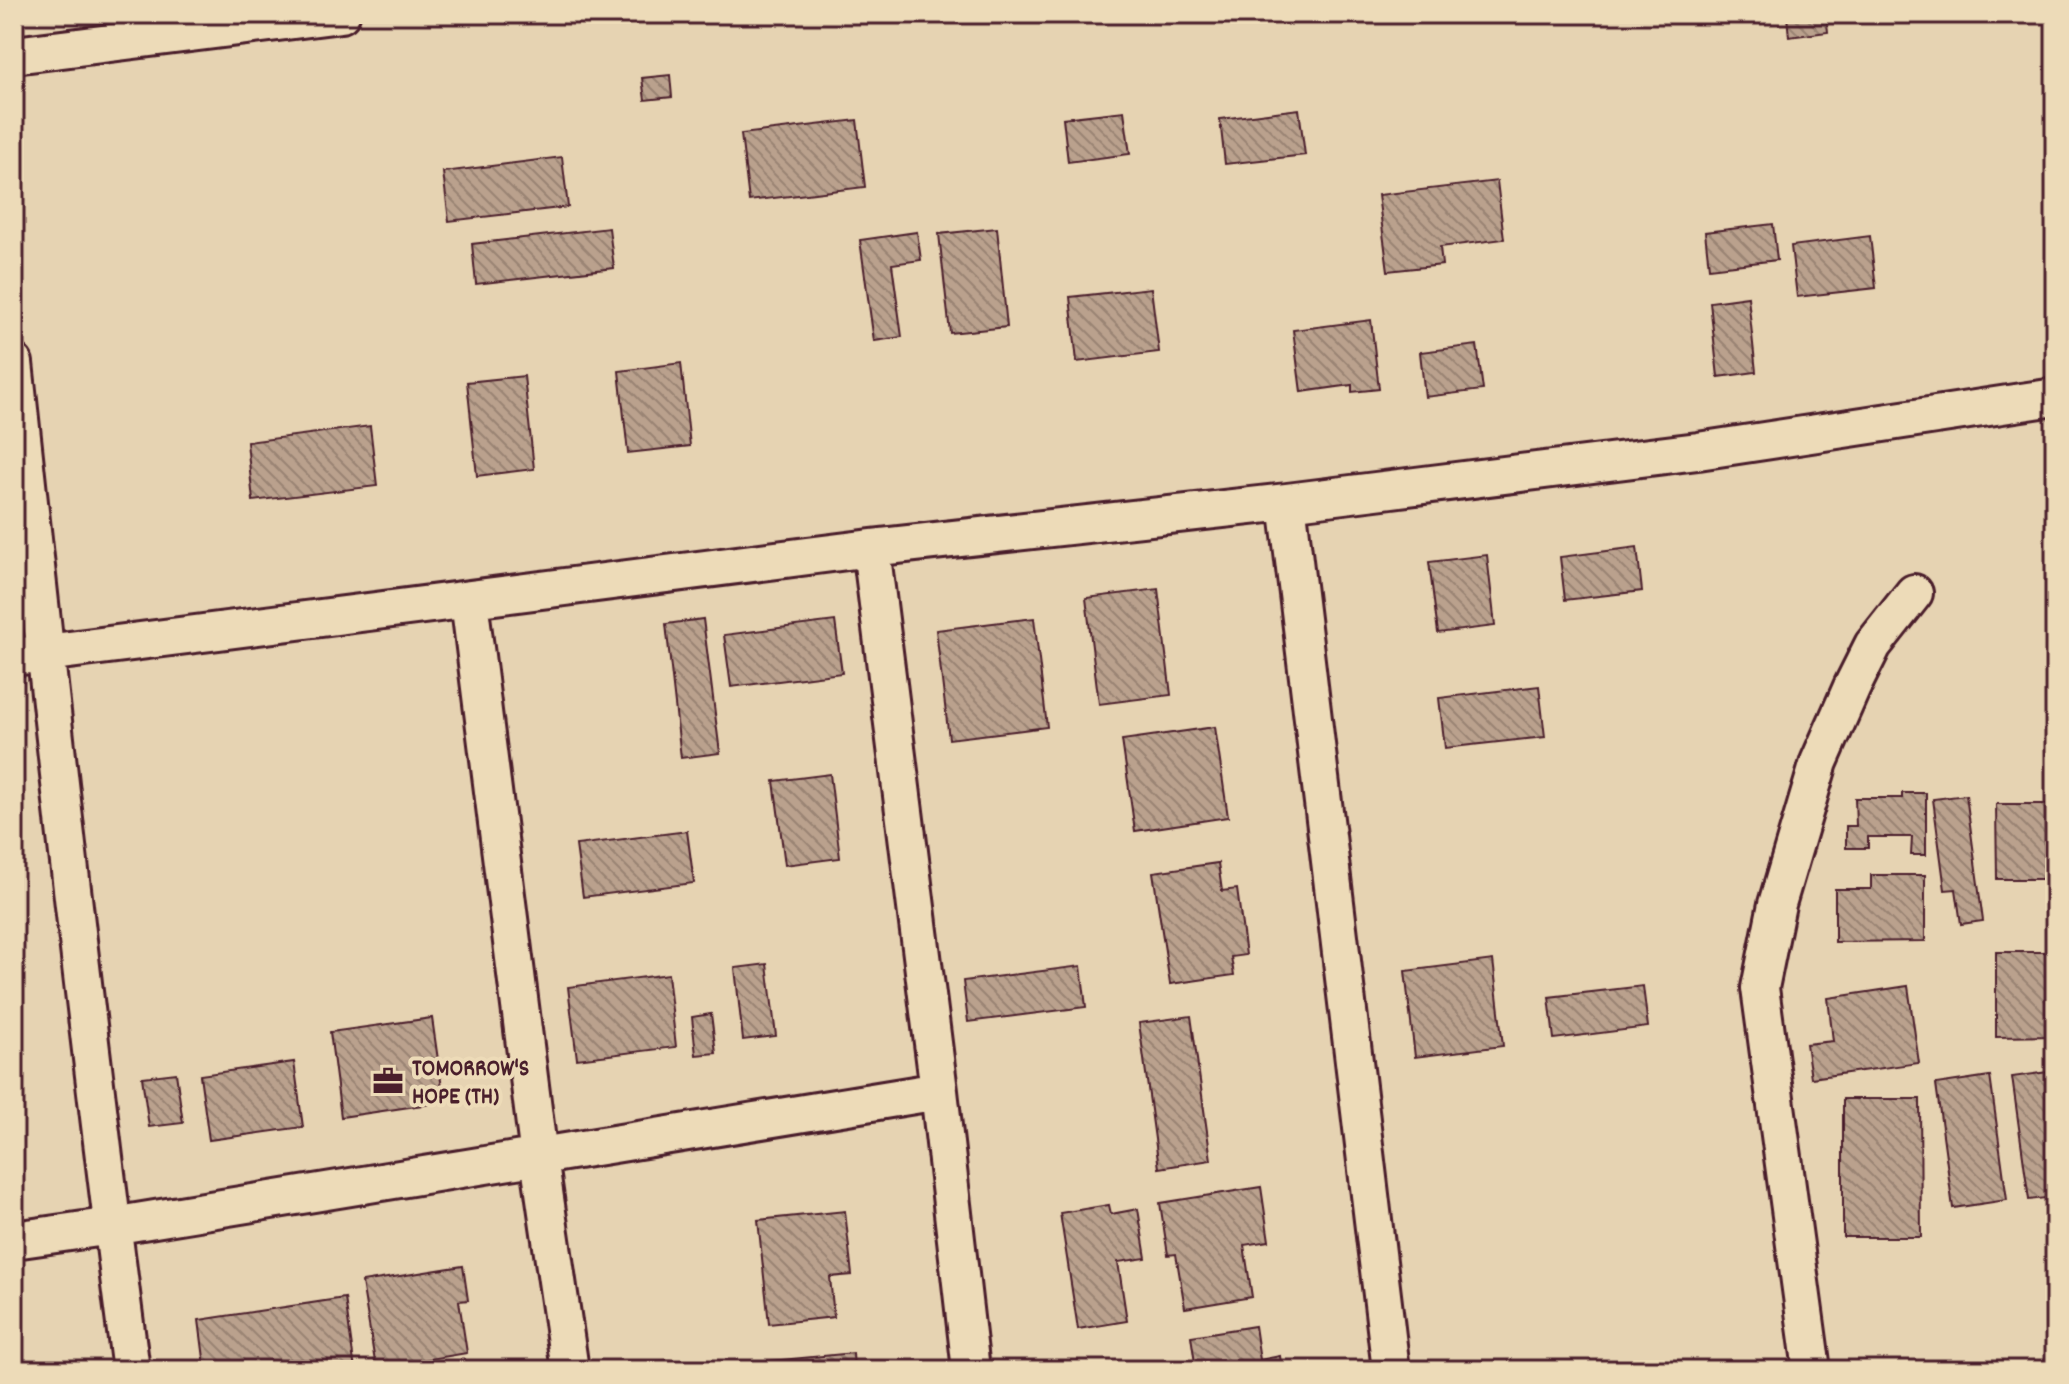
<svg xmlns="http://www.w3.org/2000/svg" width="2069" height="1384" viewBox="0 0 2069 1384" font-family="Dekko,sans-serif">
<defs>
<pattern id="building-back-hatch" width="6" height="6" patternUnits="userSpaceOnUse" patternTransform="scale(2)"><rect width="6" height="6" fill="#baa18d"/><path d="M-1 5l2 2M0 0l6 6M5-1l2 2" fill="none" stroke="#998373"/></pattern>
</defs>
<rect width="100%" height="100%" fill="#e6d3b2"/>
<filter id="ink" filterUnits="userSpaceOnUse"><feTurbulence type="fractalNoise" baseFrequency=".0125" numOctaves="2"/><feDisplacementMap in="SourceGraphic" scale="16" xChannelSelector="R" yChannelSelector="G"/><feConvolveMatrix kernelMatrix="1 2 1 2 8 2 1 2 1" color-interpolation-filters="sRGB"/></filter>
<g filter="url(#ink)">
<path fill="url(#building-back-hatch)" stroke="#4a1f2b" stroke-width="2" d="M1799 14H1826L1828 32 1789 37 1787 16Z
M670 75 672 97 645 100 642 78Z
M1299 109 1305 155 1225 164 1220 119Z
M1124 111 1130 154 1068 162 1063 118Z
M857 120 865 187 749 201 741 134Z
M562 157 568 207 449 221 443 172Z
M1497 181 1504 239 1440 247 1442 265 1388 271 1378 195Z
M1773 224 1777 260 1709 268 1705 232Z
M609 228 614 268 476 284 472 244Z
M997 228 1007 327 950 333 939 234Z
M917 232 921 260 892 264 902 337 874 341 860 240Z
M1870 236 1876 288 1797 297 1791 246Z
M1151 288 1159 352 1077 362 1070 297Z
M1748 297 1756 372 1718 377 1710 302Z
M1371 320 1379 389 1352 392V385L1301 392 1293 330Z
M1477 345 1483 390 1425 397 1420 352Z
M681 363 690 446 628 453 619 371Z
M524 376 534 469 477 476 467 382Z
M370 426 377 486 253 501 247 442Z
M1637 547 1642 591 1565 600 1560 557Z
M1487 555 1495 626 1438 633 1429 562Z
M1158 589 1171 695 1099 704 1086 598Z
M1034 618 1047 727 949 739 936 630Z
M703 619 720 753 681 758 666 624Z
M835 621 842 673 731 687 724 635Z
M1539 686 1545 737 1445 748 1439 698Z
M1215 727 1228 817 1135 831 1122 740Z
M830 774 840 858 785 865 774 781Z
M1902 793H1926V855H1911L1912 837H1868V848H1846V826H1856L1855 798H1902Z
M1966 795 1983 921 1961 924 1956 889 1945 890 1933 799Z
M1996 804H2055V879H1997Z
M687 831 694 883 583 897 576 845Z
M1218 863 1222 891 1237 889 1246 955 1231 957 1234 975 1170 984 1153 872Z
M1871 875H1925V941L1835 942V889H1871Z
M1996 952H2055V1036L1996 1037Z
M1493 960 1503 1046 1415 1057 1405 971Z
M767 964 776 1036 743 1040 735 968Z
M1081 966 1086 1007 968 1022 963 981Z
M668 974 676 1047 577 1059 568 987Z
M1643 986 1648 1027 1554 1039 1549 997Z
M1908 986 1919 1063 1811 1078 1806 1044 1833 1041 1828 998Z
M711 1014 716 1053 696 1055 692 1017Z
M1191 1016 1211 1160 1159 1168 1139 1023Z
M432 1018 444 1102 341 1117 330 1032Z
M294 1062 303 1127 209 1140 200 1075Z
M2055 1071V1177L2052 1178 2055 1197 2029 1200 2012 1077Z
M176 1073 183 1123 149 1127 142 1077Z
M1990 1076 2007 1200 1953 1208 1936 1084Z
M1843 1099H1920L1921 1237H1843Z
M1261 1187 1269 1241 1244 1245 1252 1297 1185 1308 1176 1254 1168 1255 1160 1203Z
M1109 1205 1111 1214 1138 1209 1146 1258 1118 1262 1127 1321 1078 1329 1060 1213Z
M845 1211 852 1275 830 1277 834 1317 769 1324 758 1220Z
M463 1266 468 1300 459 1301 467 1353 376 1368 362 1282Z
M345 1298 355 1370H241L240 1361 205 1366 199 1320Z
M1255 1326 1260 1360 1280 1356 1282 1370H1196L1191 1336Z
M853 1353 854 1370H773L772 1361Z
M671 1360 672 1370H637L636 1364Z"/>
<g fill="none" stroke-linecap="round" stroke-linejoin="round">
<g stroke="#4a1f2b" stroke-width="42">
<path id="street" d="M14 55 341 14
M14 363C50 699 87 1035 131 1370
M1287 502 1391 1370
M871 548 939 1091 971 1370
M469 600 539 1157 570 1370
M14 657 871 548 1287 502 1698 451 2055 397
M14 1240 112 1226 939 1091
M1812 1370 1760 988 1777 904 1819 762 1852 687 1873 645 1914 593"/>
</g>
<use href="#street" stroke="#eddbb8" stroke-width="36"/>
</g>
</g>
<defs>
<g id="office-bare" transform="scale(2.4)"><path d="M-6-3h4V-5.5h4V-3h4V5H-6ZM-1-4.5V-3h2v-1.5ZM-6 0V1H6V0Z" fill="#4a1f2b" stroke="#eddbb8" stroke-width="2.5" paint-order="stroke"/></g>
</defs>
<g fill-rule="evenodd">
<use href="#office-bare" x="388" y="1081"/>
</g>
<g text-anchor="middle" stroke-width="8" stroke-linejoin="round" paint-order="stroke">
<g font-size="24" font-weight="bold" fill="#4a1f2b" stroke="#eddbb8" text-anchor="start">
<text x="412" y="1075">TOMORROW'S<tspan x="412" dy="28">HOPE (TH)</tspan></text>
</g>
</g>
<rect width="2069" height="1384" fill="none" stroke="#eddbb8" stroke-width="48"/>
<rect x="24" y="24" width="2021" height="1336" fill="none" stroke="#4a1f2b" stroke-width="3" filter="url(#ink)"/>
</svg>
